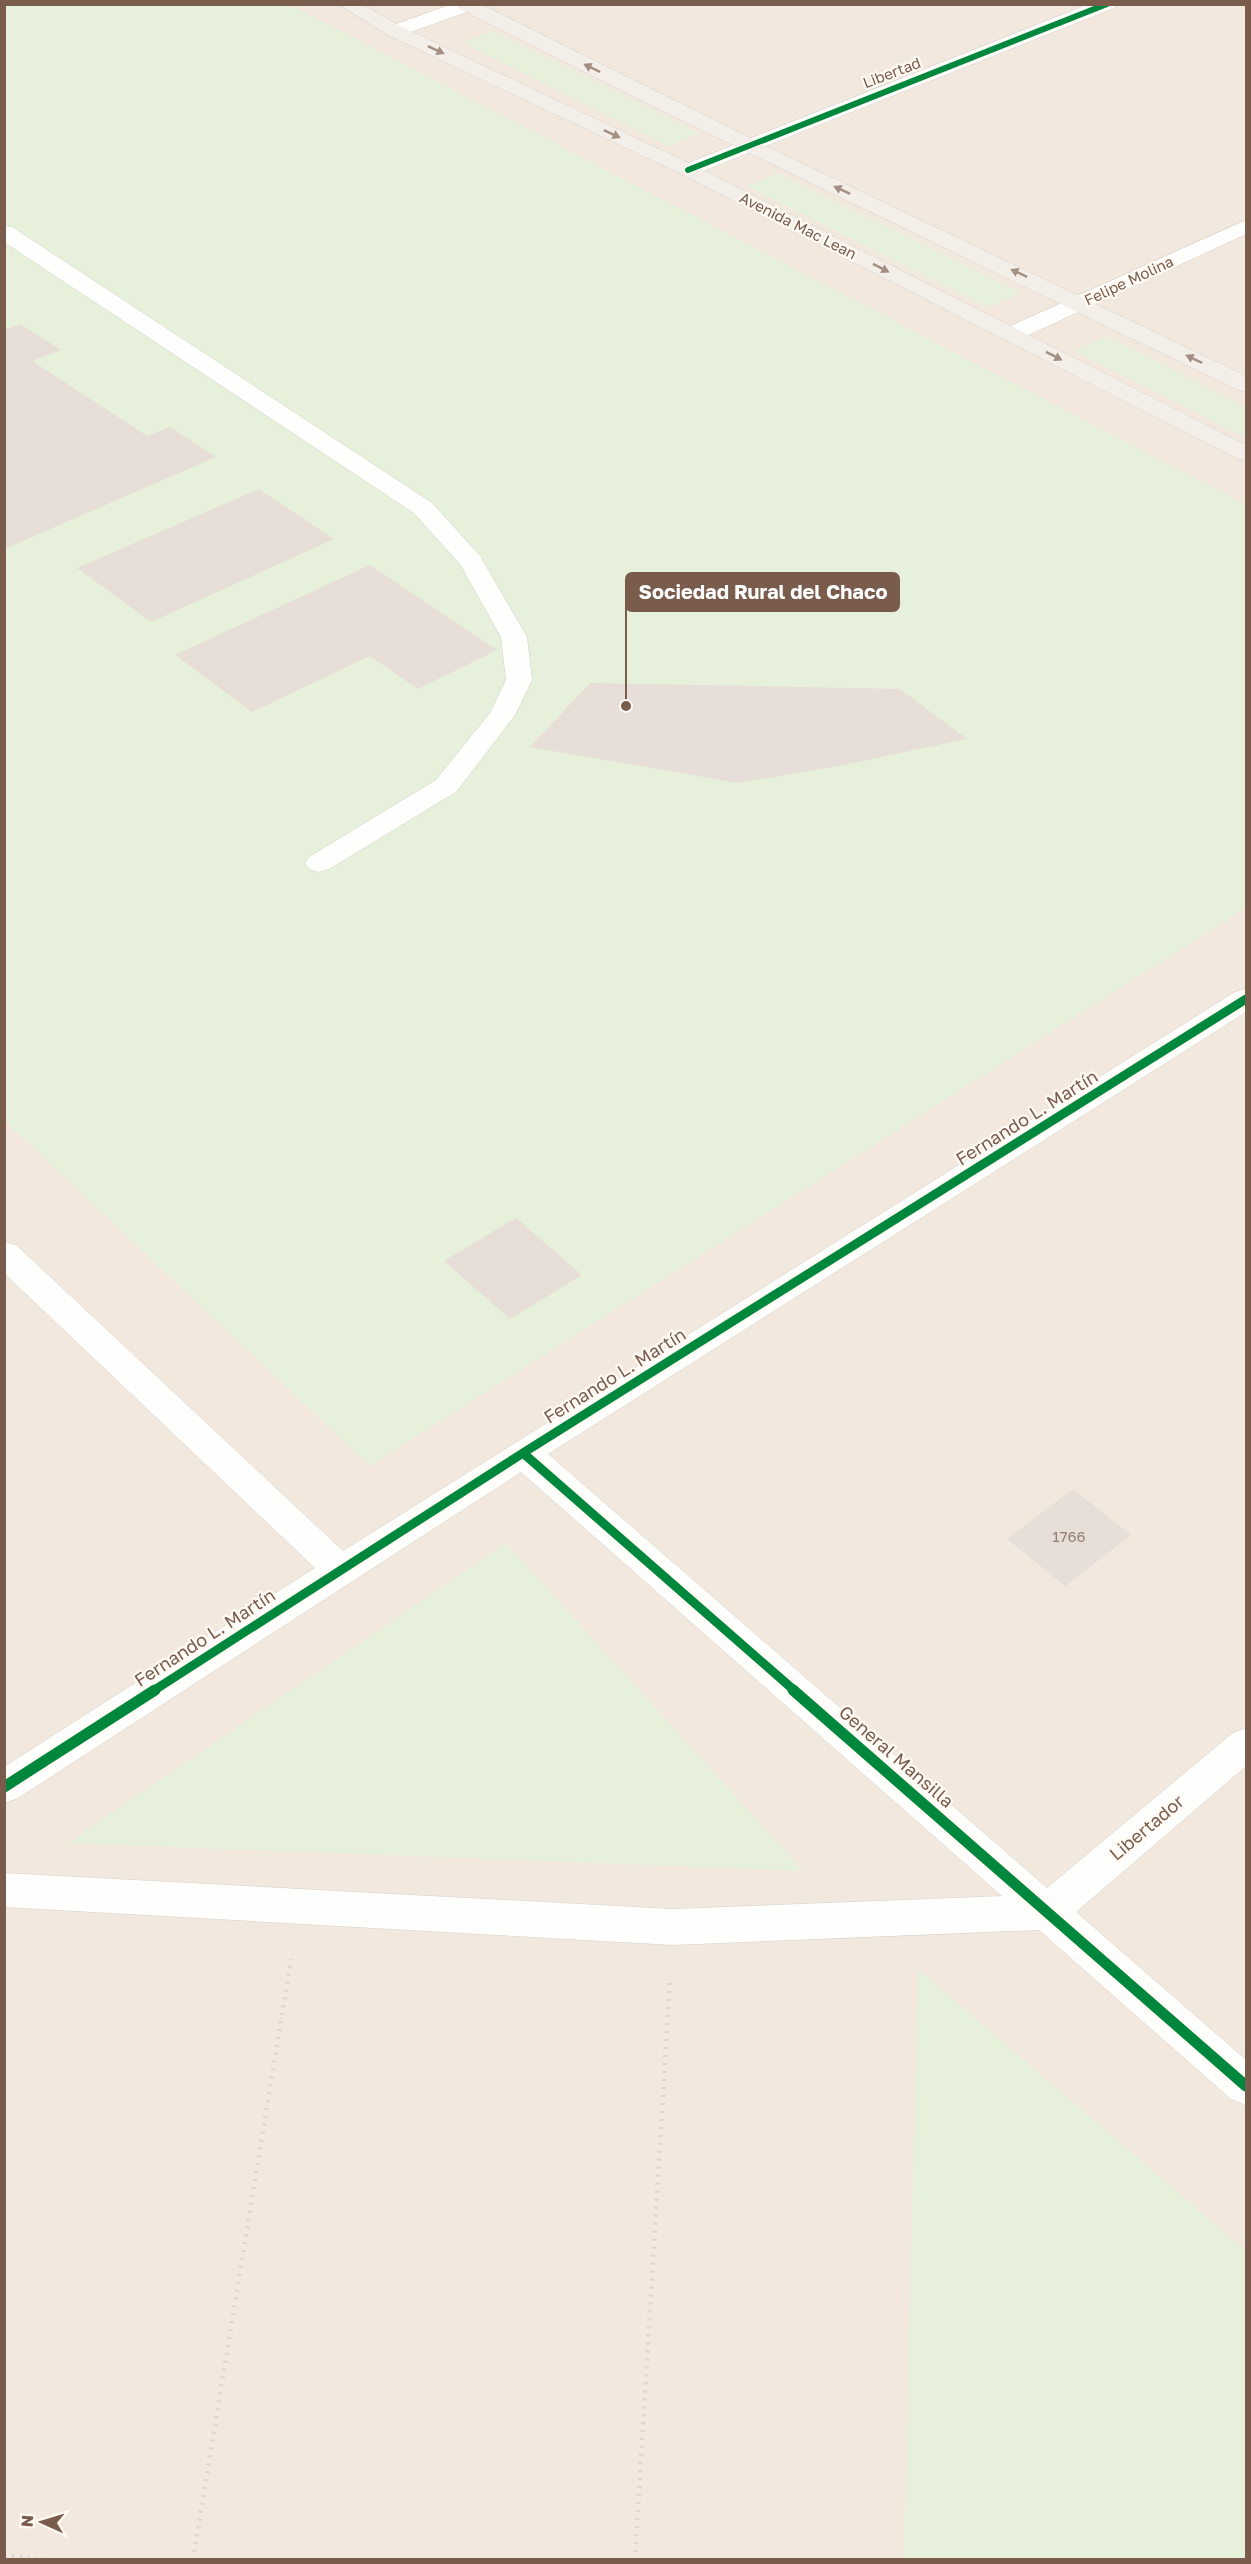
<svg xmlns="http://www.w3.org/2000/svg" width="1251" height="2564" viewBox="0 0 1251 2564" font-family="'Golos Text',sans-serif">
<rect width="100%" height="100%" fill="#f9f5f0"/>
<path fill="#f2e8de" d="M5 5H1246V2559H5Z"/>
<path fill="#e7f0db" d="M4 5H291L1246 505V908L370 1466 5 1121Z
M494 31 699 133 668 146 462 42Z
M778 173 1020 293 988 308 747 186Z
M1106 336 1246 407V438L1074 351Z
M506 1543 803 1871 68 1843Z
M918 1969 1246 2251V2559H904Z"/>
<path fill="#e6ded7" d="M20 324 61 350 32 361 147 436 170 427 216 457 4 549V330Z
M259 489 334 539 151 622 77 568Z
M370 565 497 650 418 689 370 656 252 712 175 655Z
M590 683 900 689 967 739 838 766 738 783 530 747Z
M516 1218 582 1275 510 1319 444 1261Z
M1073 1489 1131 1535 1065 1586 1007 1539Z"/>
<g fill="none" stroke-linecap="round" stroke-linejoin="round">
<g stroke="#d7d1cb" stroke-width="1">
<path id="minor" d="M452 4H480L478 8 402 35H388L385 31 388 27Z
M1089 4H1116L1114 8 695 174 688 176 681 174 678 170 681 166Z
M1246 220V234L1020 339 1012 341 1004 339 1001 334 1004 329Z
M4 226 12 227 432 503 480 556 527 637 532 680 515 715 456 792 329 869 319 872 309 869 305 863 309 857 436 780 490 713 506 680 501 637 460 564 414 513 4 242Z
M1246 989V1012L548 1454 1047 1888 1233 1733 1246 1728V1766L1076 1912 1246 2060V2105L1231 2099 1039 1930 673 1945 4 1907V1873L673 1909 1002 1896 521 1472 18 1798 4 1803V1767L315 1568 4 1273V1242L16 1245 343 1551 1235 992Z"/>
</g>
<g stroke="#dad1cc" stroke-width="1">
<path id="major" d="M338 4H362L402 27 695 166 1246 445V461L1238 459 681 174 388 35Z
M456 4H481L764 145 1246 376V392L1238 390 652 106 458 8Z"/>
</g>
<path stroke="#dcd5d0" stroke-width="4.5" stroke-dasharray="2 6" stroke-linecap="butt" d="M4 2556 49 2560
M193 2560 291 1959
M635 2560 670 1979"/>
<use href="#minor" fill="#fefefd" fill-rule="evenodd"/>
<use href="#major" fill="#f3eee8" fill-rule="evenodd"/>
<g stroke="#fffaf3" stroke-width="8">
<path id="cycleway-far2" d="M688 170 1107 4"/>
</g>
<g stroke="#fffaf3" stroke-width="13">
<path id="cycleway-far1" d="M523 1453 795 1691
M153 1691 523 1453 1246 999"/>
</g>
<g stroke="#fffaf3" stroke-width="15">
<path id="cycleway" d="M793 1690 1246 2086
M4 1787 155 1690"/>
</g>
<use href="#cycleway-far2" stroke="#00873e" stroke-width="6"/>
<use href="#cycleway-far1" stroke="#00873e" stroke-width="9"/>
<use href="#cycleway" stroke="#00873e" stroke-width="11"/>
</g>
<defs><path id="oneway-solid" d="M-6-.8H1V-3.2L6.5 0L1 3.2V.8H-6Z" transform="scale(1.5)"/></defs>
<g fill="#a48f83">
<use href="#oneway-solid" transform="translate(436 50) rotate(25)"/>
<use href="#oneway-solid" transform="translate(592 68) rotate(-154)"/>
<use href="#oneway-solid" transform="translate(612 134) rotate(25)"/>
<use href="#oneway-solid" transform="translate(842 190) rotate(-155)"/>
<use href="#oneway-solid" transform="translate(881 268) rotate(27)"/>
<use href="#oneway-solid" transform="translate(1019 273) rotate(-155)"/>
<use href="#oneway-solid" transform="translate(1054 356) rotate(27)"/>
<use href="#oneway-solid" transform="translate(1194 359) rotate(-154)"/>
</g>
<g text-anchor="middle" stroke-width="4.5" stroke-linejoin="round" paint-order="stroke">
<g font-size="15" fill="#7a5c4d" stroke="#fffaf3">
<text transform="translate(892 73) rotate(-21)" y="5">Libertad</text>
<text transform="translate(798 226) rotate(27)" y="5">Avenida Mac Lean</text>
<text transform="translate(1129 281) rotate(-25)" y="5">Felipe Molina</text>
</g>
<g font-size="15" fill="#977e72">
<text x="1069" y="1542">1766</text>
</g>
<g font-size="18" fill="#7a5c4d" stroke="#fffaf3">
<text transform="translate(1027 1118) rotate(-32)" y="6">Fernando L. Martín</text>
<text transform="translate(615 1376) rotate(-32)" y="6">Fernando L. Martín</text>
<text transform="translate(205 1638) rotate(-33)" y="6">Fernando L. Martín</text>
<text transform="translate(896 1757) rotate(41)" y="6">General Mansilla</text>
<text transform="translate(1147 1828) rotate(-40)" y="6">Libertador</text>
</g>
</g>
<path fill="none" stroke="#7a5c4d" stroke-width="2" d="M626 706L626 592"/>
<circle fill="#7a5c4d" stroke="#fffaf3" stroke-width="2" cx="626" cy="706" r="6"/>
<rect fill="#7a5c4d" stroke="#7a5c4d" stroke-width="2" x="626" y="573" width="273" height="38" rx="6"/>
<g font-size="20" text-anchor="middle" font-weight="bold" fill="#fff">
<text x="763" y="599">Sociedad Rural del Chaco</text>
</g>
<rect width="1251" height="2564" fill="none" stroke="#7a5c4d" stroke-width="12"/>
<g transform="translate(42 2522) rotate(274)" stroke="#fffaf3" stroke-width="4.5" paint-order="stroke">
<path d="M0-4.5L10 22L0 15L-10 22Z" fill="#7a5c4d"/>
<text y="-9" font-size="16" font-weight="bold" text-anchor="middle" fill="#7a5c4d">N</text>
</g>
</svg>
